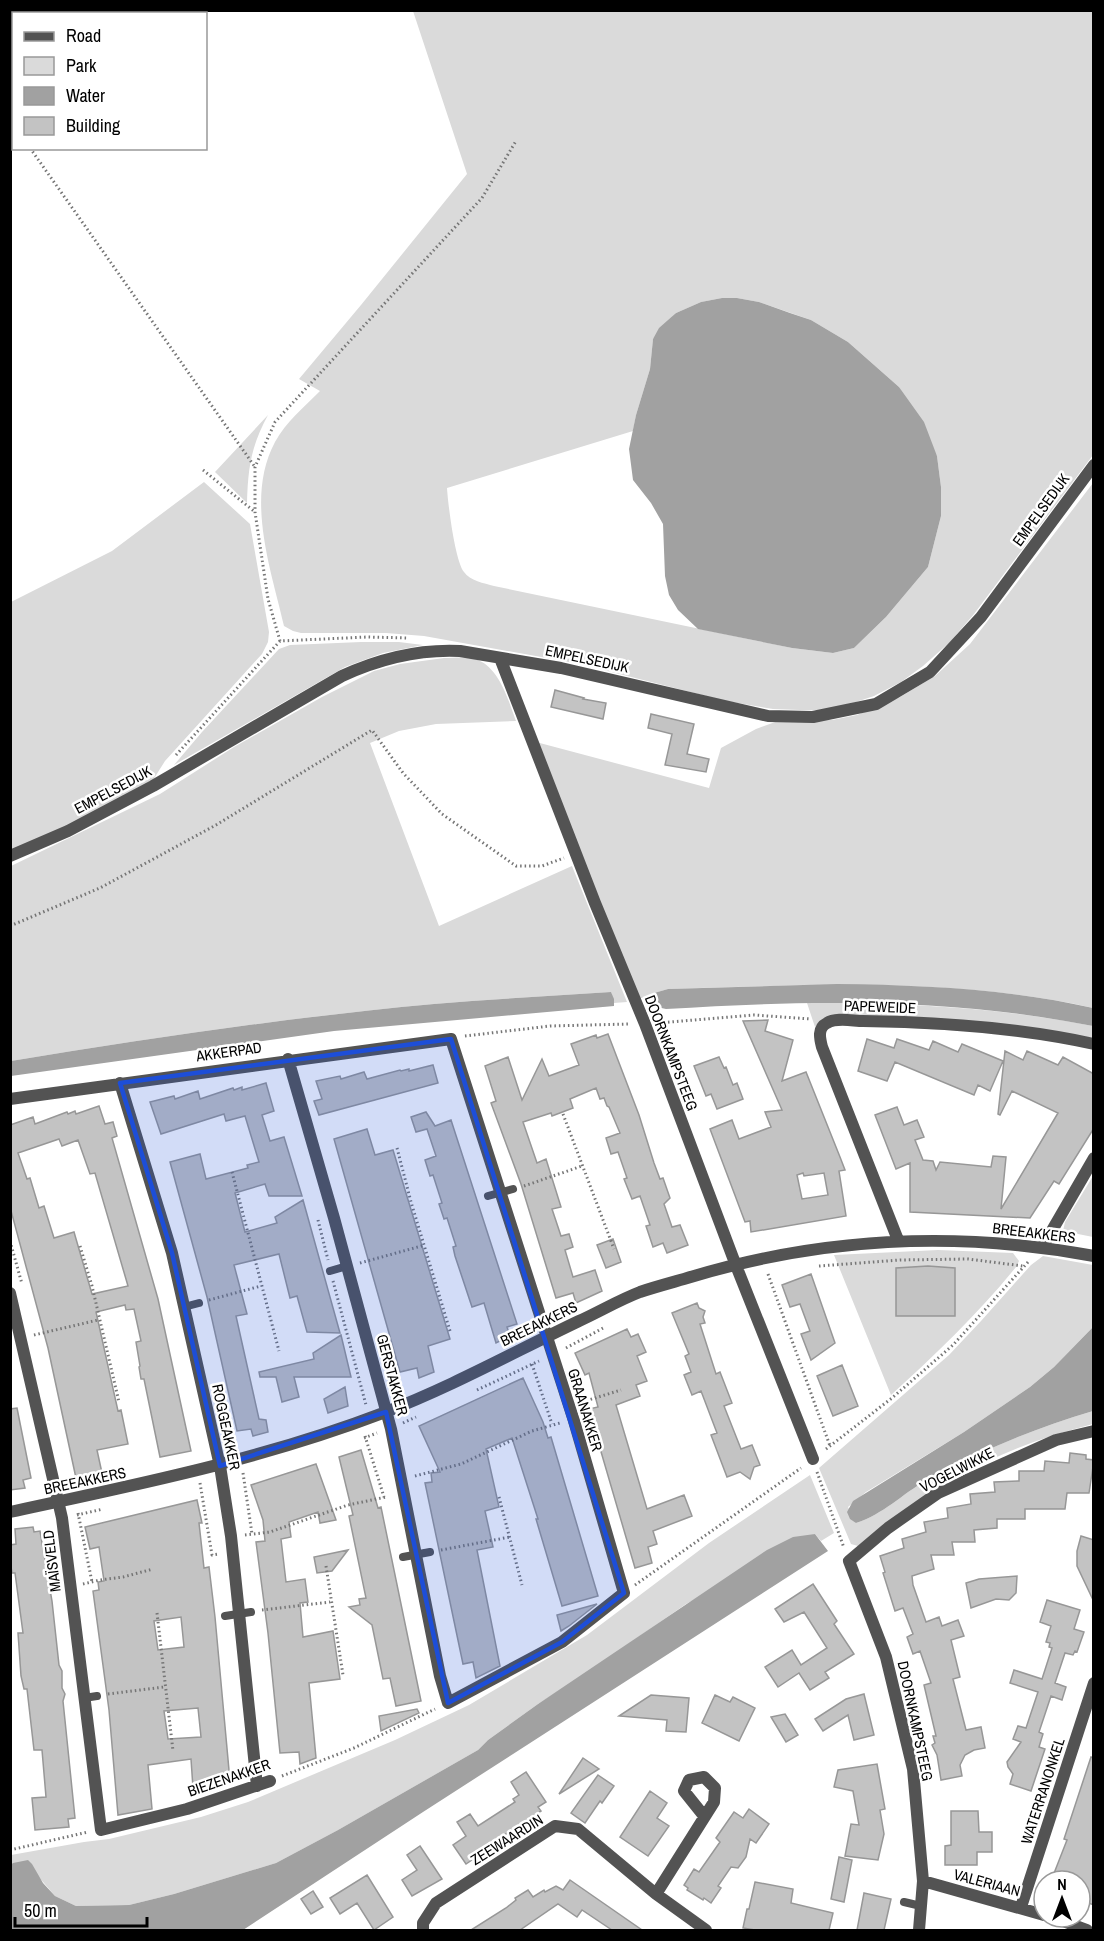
<svg xmlns="http://www.w3.org/2000/svg" width="1104" height="1941" viewBox="0 0 1104 1941" font-family="'Archivo Narrow',sans-serif">
<rect width="100%" height="100%" fill="#fff"/>
<path fill="#dadada" fill-rule="evenodd" d="M413 11H1093V455L974 614 950 642 923 666 901 682 874 696 844 706 821 710H800L773 709 726 701 580 664 424 636 386 633H301L293 631 284 626C271 569 245 498 275 442 286 422 304 407 320 391L299 379 361 305 467 174ZM722 298H737L759 302 811 320 848 342 899 387 937 456 941 487V516L928 567 886 617 854 648 833 653 792 648 494 586C484 583 470 581 464 572 455 561 448 504 447 488L633 431 636 415 650 369 653 339 676 313 701 302Z
M268 415C251 446 248 468 247 503L215 472Z
M204 482 250 524 269 632 268 642 262 654 165 761 153 780 84 818 11 852V602L112 551Z
M1093 483V1008C954 977 810 985 668 989L654 993 652 998H636L536 742 709 788 721 748 756 729 778 721 832 720 857 715 900 697 935 676 970 644Z
M361 642H399L423 645 383 653 345 667 174 765 202 732 279 649 290 645Z
M444 658C455 658 468 656 478 660 500 669 509 702 516 721L436 724 399 731 370 743 439 926 572 866 627 1002 614 1003 611 992C552 996 493 999 434 1004 292 1017 151 1038 11 1061V866L160 794 234 747 322 697 374 671 400 664Z
M832 1002C920 1004 1007 1009 1093 1026V1038L818 1023 815 1027 807 1003Z
M1093 1176V1237L1063 1231 1065 1222Z
M938 1250 1013 1253 1019 1261 1016 1267C978 1314 935 1355 891 1395L834 1255Z
M1043 1256 1093 1265V1327L1054 1367 1030 1387 964 1432 866 1492 848 1507 856 1523C884 1514 902 1494 927 1480 980 1451 1035 1428 1093 1411V1424C1045 1436 996 1454 953 1480 920 1499 890 1524 858 1546L851 1544 819 1468 949 1355 981 1321 1031 1265Z
M810 1475 834 1533 821 1541 815 1534 686 1604 585 1674 538 1704 488 1740 478 1750 338 1830 276 1863 174 1894 129 1905 76 1906 55 1896 38 1876 13 1863 11 1865V1855L84 1842 109 1839 201 1817 248 1802 395 1740 469 1705 587 1635 709 1543Z"/>
<path fill="#a1a1a1" d="M722 298H737L759 302 790 313 811 320 848 342 899 387 924 422 937 456 941 487V516L928 567 886 617 854 648 833 653 792 648 698 629 678 610 669 595 665 576 663 524 651 503 633 480 629 449 636 415 650 369 653 339 659 328 676 313 701 302Z
M837 984C924 985 1009 989 1093 1008V1026C1007 1009 919 1002 830 1003 776 1003 721 1006 666 1009L657 1007 652 1001 654 993 668 989Z
M611 992 614 999V1006L334 1031 11 1076V1061C151 1038 292 1017 434 1004 493 999 552 996 611 992Z
M1093 1327V1411C1035 1428 980 1451 927 1480 902 1494 884 1514 856 1523L850 1519 847 1512 853 1501 964 1432 1030 1387 1054 1367Z
M815 1534 828 1551 423 1812 243 1930H11L10 1865 13 1863 28 1860 32 1864 43 1883 55 1896 76 1906 129 1905 174 1894 276 1863 338 1830 478 1750 488 1740 538 1704 767 1550 793 1537Z"/>
<path fill="#c3c3c3" stroke="#979797" stroke-width="1.5" fill-rule="evenodd" d="M555 690 584 698 583 699 606 703 603 719 551 707Z
M651 714 694 724 687 754 709 759 706 772 665 765 672 734 648 728Z
M768 1020 765 1031 793 1040 782 1081 806 1072 840 1157 845 1170 839 1171 846 1216 751 1232 750 1221 745 1222 710 1129 732 1120 739 1139 771 1127 765 1112 782 1110 743 1021ZM803 1173 804 1176 824 1173 828 1195 802 1199 797 1175Z
M608 1034 639 1115 654 1163 660 1179 663 1178 670 1198 664 1204 672 1227 680 1225 688 1245 667 1253 663 1243 653 1247 646 1226 650 1225 640 1196 632 1199 624 1179 627 1178 618 1152 611 1154 606 1138 620 1133 609 1107 607 1106 604 1098 600 1099 596 1088 570 1099 573 1108 552 1116 551 1113 523 1122 537 1163 546 1159 561 1207 552 1209 561 1236 569 1234 573 1247 565 1250 573 1277 595 1270 602 1291 576 1303 573 1293 556 1298 521 1184 491 1103 496 1101 485 1066 508 1057 522 1100 542 1059 549 1076 579 1065 571 1044 596 1035 597 1038Z
M867 1039 894 1048 897 1039 929 1050 933 1041 958 1052 962 1044 1003 1061 990 1091 978 1085 974 1095 895 1062 887 1081 858 1071Z
M1005 1051 1023 1060 1027 1051 1058 1065 1063 1057 1094 1074V1128L1059 1184 1054 1181 1030 1218 910 1212V1163L896 1169 875 1115 897 1107 904 1125 917 1120 924 1137 915 1140 923 1160 933 1161 936 1170 940 1162 991 1167 993 1156 1006 1157 1001 1209 1058 1113 1012 1091 1000 1115 998 1114Z
M719 1057 724 1068 726 1067 733 1085 737 1083 743 1099 717 1109 711 1094 706 1096 694 1066Z
M433 1065 438 1083 319 1115 314 1101 322 1099 316 1081 340 1076 341 1079 364 1072 367 1079 400 1070 401 1071 409 1069V1071Z
M266 1083 274 1111 262 1115 270 1141 284 1137 302 1196H269L265 1184 235 1193 245 1232 277 1223 275 1217 303 1200 340 1333 307 1332 297 1296 290 1298 279 1254 234 1265 247 1314 236 1316 259 1419 266 1420 268 1432 253 1436 251 1429 237 1431 207 1297 170 1162 200 1154 206 1179 248 1168 247 1165 259 1162 245 1116 226 1121 224 1114 161 1134 150 1102 174 1096 175 1099 198 1091 200 1099 233 1088 234 1090 242 1087V1090Z
M99 1106 105 1124 113 1122 117 1136 112 1138 158 1299 191 1451 160 1457 144 1379H141L139 1367 140 1366 136 1342 141 1341 134 1309 126 1310 125 1305 96 1312 118 1411 121 1410 128 1444 97 1450 102 1473 76 1478 48 1348 10 1207V1125L33 1117 35 1124 67 1112 68 1114 75 1111 76 1114ZM59 1139 62 1146 78 1140 90 1174 95 1173 128 1286 92 1294 74 1232 54 1238 44 1206 39 1208 30 1178 27 1179 18 1153Z
M426 1112 435 1126 451 1120 517 1324 507 1327 510 1336 496 1343 484 1303 472 1307 455 1256 453 1247 456 1246 447 1218 444 1219 439 1204 442 1203 433 1175 430 1176 425 1160 436 1156 427 1129 416 1132 411 1117Z
M367 1129 375 1155 393 1150 450 1339 428 1346 434 1372 419 1378 417 1368 400 1372 334 1139Z
M613 1239 621 1262 606 1268 597 1245Z
M928 1266 955 1268V1316H896V1268Z
M811 1274 835 1343 811 1360 801 1334 810 1331 800 1304 790 1307 782 1285Z
M697 1303 699 1308 705 1311 703 1317 705 1323 700 1324 716 1374 720 1372 732 1403 724 1406 741 1449 752 1445 760 1465 754 1467 750 1479 740 1472 727 1477 711 1435 717 1433 701 1391 692 1395 684 1375 691 1372 685 1356 689 1354 672 1313Z
M627 1329 631 1337 638 1334 646 1352 637 1356 647 1381 636 1385 640 1396 616 1405 647 1509 684 1495 692 1516 653 1531 657 1544 648 1547 652 1563 635 1568 590 1414 589 1409 598 1407 589 1373 585 1375 575 1353Z
M341 1335 351 1377H294L299 1397 282 1402 276 1377H260L259 1372 314 1359 313 1353Z
M842 1365 858 1406 833 1416 817 1376Z
M523 1378 543 1422 548 1438 551 1437 598 1596 562 1606 536 1519H538L512 1438 486 1449 499 1507 485 1511 493 1547 477 1550 500 1666 476 1678 473 1662 463 1664 425 1483 432 1482 431 1473 440 1472 419 1426Z
M345 1387 348 1406 328 1413 324 1399Z
M17 1408 31 1478 23 1480 25 1488 10 1490V1409Z
M361 1450 378 1508 381 1507 421 1701 396 1706 390 1678 383 1679 372 1625 349 1607 360 1605 359 1599 366 1598 349 1516 353 1515 339 1457Z
M1070 1453 1086 1455V1459L1094 1460 1089 1493H1067L1065 1509H1025V1519H997V1528L974 1530 975 1542H952L954 1555H931L934 1569 912 1576 913 1585 926 1622 939 1617 942 1626 958 1620 964 1636 951 1640 960 1677 953 1679 966 1730 981 1727 985 1748 974 1750 965 1755 960 1765 962 1776 941 1780 937 1755 932 1745 935 1743 933 1736H936L924 1685 931 1683 920 1651 913 1654 907 1637 913 1634 903 1608 895 1611 883 1573 885 1572 880 1556 904 1548 902 1539 926 1532 924 1522 948 1518 947 1508 971 1504 970 1494 995 1492 994 1482 1019 1481V1471H1044L1045 1461 1069 1463Z
M316 1464 336 1520 320 1523 318 1512 289 1522 291 1537 281 1539 286 1582 305 1579 308 1602 300 1603 303 1637 333 1631 340 1679 309 1683 316 1758 300 1764 299 1752 280 1753 268 1633 256 1542 265 1541 263 1520 251 1485Z
M197 1500 202 1523H199L204 1568 209 1567 215 1617 230 1781 215 1782V1786L193 1788 191 1759 148 1765 152 1809 118 1815 109 1710 93 1591 99 1590 98 1582 104 1581 99 1547 90 1549 85 1527ZM181 1617 184 1647 158 1650 154 1621ZM198 1708 201 1737 168 1739 164 1711Z
M33 1527 34 1532 40 1531 52 1601 59 1665 62 1671V1688L65 1694 63 1701 75 1818 68 1819 69 1827 35 1830 32 1798 46 1797 42 1750H34L27 1689H24L21 1676 18 1633H23L15 1573H12L10 1560V1545L16 1544 15 1529Z
M1081 1536 1094 1540V1602L1077 1566V1551Z
M348 1550 332 1571 317 1573 314 1557Z
M1017 1576 1016 1593 1009 1600 996 1599 971 1608 966 1583 979 1579Z
M813 1584 837 1621 834 1624 854 1654 825 1672 829 1678 810 1690 799 1673 778 1687 765 1667 792 1650 801 1665 827 1648 804 1612 784 1622 775 1609Z
M1047 1600 1080 1610 1074 1629 1084 1632 1077 1652 1075 1651 1073 1655 1065 1653 1055 1683 1066 1687 1062 1700 1051 1696 1039 1732 1043 1734 1039 1747 1045 1749 1031 1791 1010 1784 1013 1774 1008 1767 1007 1762 1021 1742 1013 1739 1018 1726 1026 1728 1038 1692 1010 1683 1014 1670 1042 1679 1052 1648 1049 1647 1050 1643 1046 1642 1051 1626 1040 1622Z
M597 1604 569 1626 561 1631 557 1615Z
M864 1694 874 1735 854 1740 848 1715 823 1731 815 1719 846 1699Z
M651 1695 689 1698 686 1732 666 1731 667 1720 619 1716Z
M715 1695 730 1702 733 1697 755 1708 739 1741 702 1723Z
M417 1709 419 1713 381 1731 379 1716Z
M785 1714 798 1735 786 1742 771 1717Z
M1091 1757 1094 1758V1905L1080 1900V1881H1051L1067 1840 1064 1839Z
M583 1758 599 1769 559 1794Z
M877 1764 885 1809 880 1810 884 1834 878 1860 845 1856 851 1824 859 1825 853 1791 834 1787 838 1770Z
M526 1772 546 1802 538 1807 541 1811 492 1843 494 1845 466 1864 453 1845 466 1836 457 1822 470 1814 478 1826 515 1802 513 1799 519 1795 511 1782Z
M598 1775 614 1786 602 1803 600 1801 585 1823 571 1813Z
M650 1791 667 1803 657 1818 669 1826 648 1856 620 1837Z
M749 1809 769 1824 756 1843 750 1839 746 1857 738 1868 731 1867 718 1886 721 1888 711 1903 704 1898 703 1900 687 1890 688 1888 684 1885 694 1869 699 1872 720 1842 716 1838 734 1812 743 1818Z
M951 1811H978L979 1832H992V1852H977V1865H945V1846L951 1845Z
M420 1846 442 1879 412 1896 402 1880 417 1870 407 1855Z
M839 1857 852 1860 844 1902 831 1899Z
M367 1875 393 1917 374 1930 357 1903 340 1914 330 1898Z
M570 1880 642 1930H612L582 1910 577 1917 558 1904 520 1930H471L506 1908 516 1900 515 1898 528 1890 533 1897 544 1890 545 1892 556 1886 563 1890Z
M755 1882 793 1889 791 1903 833 1913 829 1930H755L743 1928 747 1909H749Z
M313 1891 323 1907 311 1914 301 1899Z
M864 1893 891 1899 884 1930H857Z"/>
<g fill="none" stroke-linecap="round" stroke-linejoin="round">
<path stroke="#757575" stroke-width="3" stroke-dasharray="1.5 3" stroke-linecap="butt" d="M10 123 14 127
M30 148 255 467
M203 470 255 512
M280 641 268 599 255 512V467L275 422 482 198 516 141
M176 755 280 641 367 637 409 638
M10 926 100 888 216 825 372 730 403 773 442 814 516 866H542L564 858
M659 1023 754 1015 811 1019
M465 1036 550 1026 629 1024
M563 1114 614 1249
M397 1148 411 1202 450 1331
M232 1172 279 1351
M524 1186 582 1166
M318 1220 328 1260
M10 1241 22 1284
M80 1246 92 1286 119 1402
M360 1263 425 1245
M819 1266 900 1260 968 1259 1023 1266
M768 1274 830 1446
M333 1281 366 1405
M209 1300 261 1286
M34 1335 98 1320
M566 1348 605 1327
M532 1364 552 1424
M477 1390 539 1361
M222 1399 233 1448
M582 1402 621 1390
M403 1423 416 1417
M365 1436 384 1497
M364 1438 377 1433
M826 1449 892 1398 953 1345 1029 1261
M817 1472 844 1548
M243 1473 252 1534
M415 1476 461 1464 532 1431 560 1423
M200 1483 212 1555 219 1554
M499 1497 522 1585
M78 1513 92 1582
M77 1515 103 1509
M245 1535 270 1532 348 1505 386 1497
M441 1550 510 1537
M326 1566 343 1675
M83 1584 100 1580 123 1577 153 1569
M635 1585 801 1468
M262 1610 330 1602
M157 1613 173 1751
M108 1694 164 1687
M282 1776 354 1748 435 1709
M10 1850 88 1832"/>
<path stroke="#535353" stroke-width="8" d="M488 1196 513 1189
M330 1271 347 1266
M184 1307 199 1303
M403 1557 430 1552
M225 1616 251 1612
M84 1698 97 1696
M904 1902 921 1906"/>
<path stroke="#535353" stroke-width="12" d="M500 658 595 903 645 1024 735 1263 813 1459
M10 856 68 831 153 786 342 676C379 659 419 649 460 651L561 668 768 716 813 717 876 704 930 672 981 617 1094 465
M120 1083 172 1253 220 1466 231 1536 257 1786
M10 1099C157 1078 304 1058 451 1039L574 1421 624 1593 562 1642 448 1703 440 1676 391 1429 334 1218 288 1059
M898 1240 822 1047C820 1039 817 1028 827 1023 836 1017 853 1021 863 1021 938 1022 1021 1028 1094 1044
M1043 1246 1094 1158
M10 1293 62 1518 101 1830 187 1809 270 1781
M10 1512C139 1484 260 1460 383 1413 451 1387 514 1352 579 1321 599 1312 619 1300 640 1292 655 1287 670 1283 684 1279 820 1237 954 1230 1094 1256
M923 1881 1044 1915
M656 1894 714 1802 715 1788 704 1777 689 1780 684 1791 704 1816
M1021 1907 1094 1683
M1052 1917 1087 1930
M423 1930V1923L436 1903 555 1826 578 1829 656 1894 706 1930
M919 1930 923 1881 913 1769 886 1657 849 1561 888 1528 938 1493 1056 1440 1094 1431"/>
</g>
<path fill="#1d4ed8" fill-opacity="0.2" stroke="#1d4ed8" stroke-width="4.5" stroke-linejoin="round" d="M451 1039 624 1593 562 1642 448 1703 386 1412 220 1466 172 1253 120 1083Z"/>
<g text-anchor="middle" stroke-width="5" stroke-linejoin="round" paint-order="stroke">
<g font-size="15" fill="#000" stroke="#fff">
<text transform="translate(1041 510) rotate(-54)" y="5">EMPELSEDIJK</text>
<text transform="translate(587 659) rotate(12)" y="5">EMPELSEDIJK</text>
<text transform="translate(113 790) rotate(-28)" y="5">EMPELSEDIJK</text>
<text transform="translate(880 1007) rotate(2)" y="5">PAPEWEIDE</text>
<text transform="translate(229 1052) rotate(-8)" y="5">AKKERPAD</text>
<text transform="translate(671 1053) rotate(69)" y="5">DOORNKAMPSTEEG</text>
<text transform="translate(1034 1233) rotate(7)" y="5">BREEAKKERS</text>
<text transform="translate(539 1324) rotate(-26)" y="5">BREEAKKERS</text>
<text transform="translate(392 1375) rotate(75)" y="5">GERSTAKKER</text>
<text transform="translate(585 1410) rotate(73)" y="5">GRAANAKKER</text>
<text transform="translate(226 1427) rotate(78)" y="5">ROGGEAKKER</text>
<text transform="translate(957 1470) rotate(-27)" y="5">VOGELWIKKE</text>
<text transform="translate(85 1481) rotate(-12)" y="5">BREEAKKERS</text>
<text transform="translate(52 1561) rotate(-97)" y="5">MAÏSVELD</text>
<text transform="translate(915 1721) rotate(78)" y="5">DOORNKAMPSTEEG</text>
<text transform="translate(229 1778) rotate(-19)" y="5">BIEZENAKKER</text>
<text transform="translate(1043 1791) rotate(-72)" y="5">WATERRANONKEL</text>
<text transform="translate(507 1840) rotate(-32)" y="5">ZEEWAARDIN</text>
<text transform="translate(987 1883) rotate(15)" y="5">VALERIAAN</text>
</g>
</g>
<rect width="1104" height="1941" fill="none" stroke="#000000" stroke-width="24"/>
<rect x="12" y="12" width="195" height="138" fill="#ffffff" stroke="#999999" stroke-width="1.5"/>
<rect x="24" y="32" width="30" height="9" fill="#535353" stroke="#999999" stroke-width="1.5"/>
<text x="66" y="42" font-size="18" fill="#000000">Road</text>
<rect x="24" y="57" width="30" height="18" fill="#dadada" stroke="#999999" stroke-width="1.5"/>
<text x="66" y="72" font-size="18" fill="#000000">Park</text>
<rect x="24" y="87" width="30" height="18" fill="#a1a1a1" stroke="#999999" stroke-width="1.5"/>
<text x="66" y="102" font-size="18" fill="#000000">Water</text>
<rect x="24" y="117" width="30" height="18" fill="#c3c3c3" stroke="#999999" stroke-width="1.5"/>
<text x="66" y="132" font-size="18" fill="#000000">Building</text>
<g transform="translate(1062 1899)"><circle r="28" fill="#ffffff" stroke="#999999" stroke-width="1.5"/>
<path d="M0-4.5L10 22L0 15L-10 22Z" fill="#000000"/>
<text y="-9" font-size="16" font-weight="bold" text-anchor="middle" fill="#000000">N</text>
</g>
<path d="M15 1917v9h132v-9" fill="none" stroke="#000000" stroke-width="3"/>
<text x="24" y="1917" font-size="18" fill="#000000" stroke="#ffffff" stroke-width="4.5" paint-order="stroke">50 m</text>
</svg>
